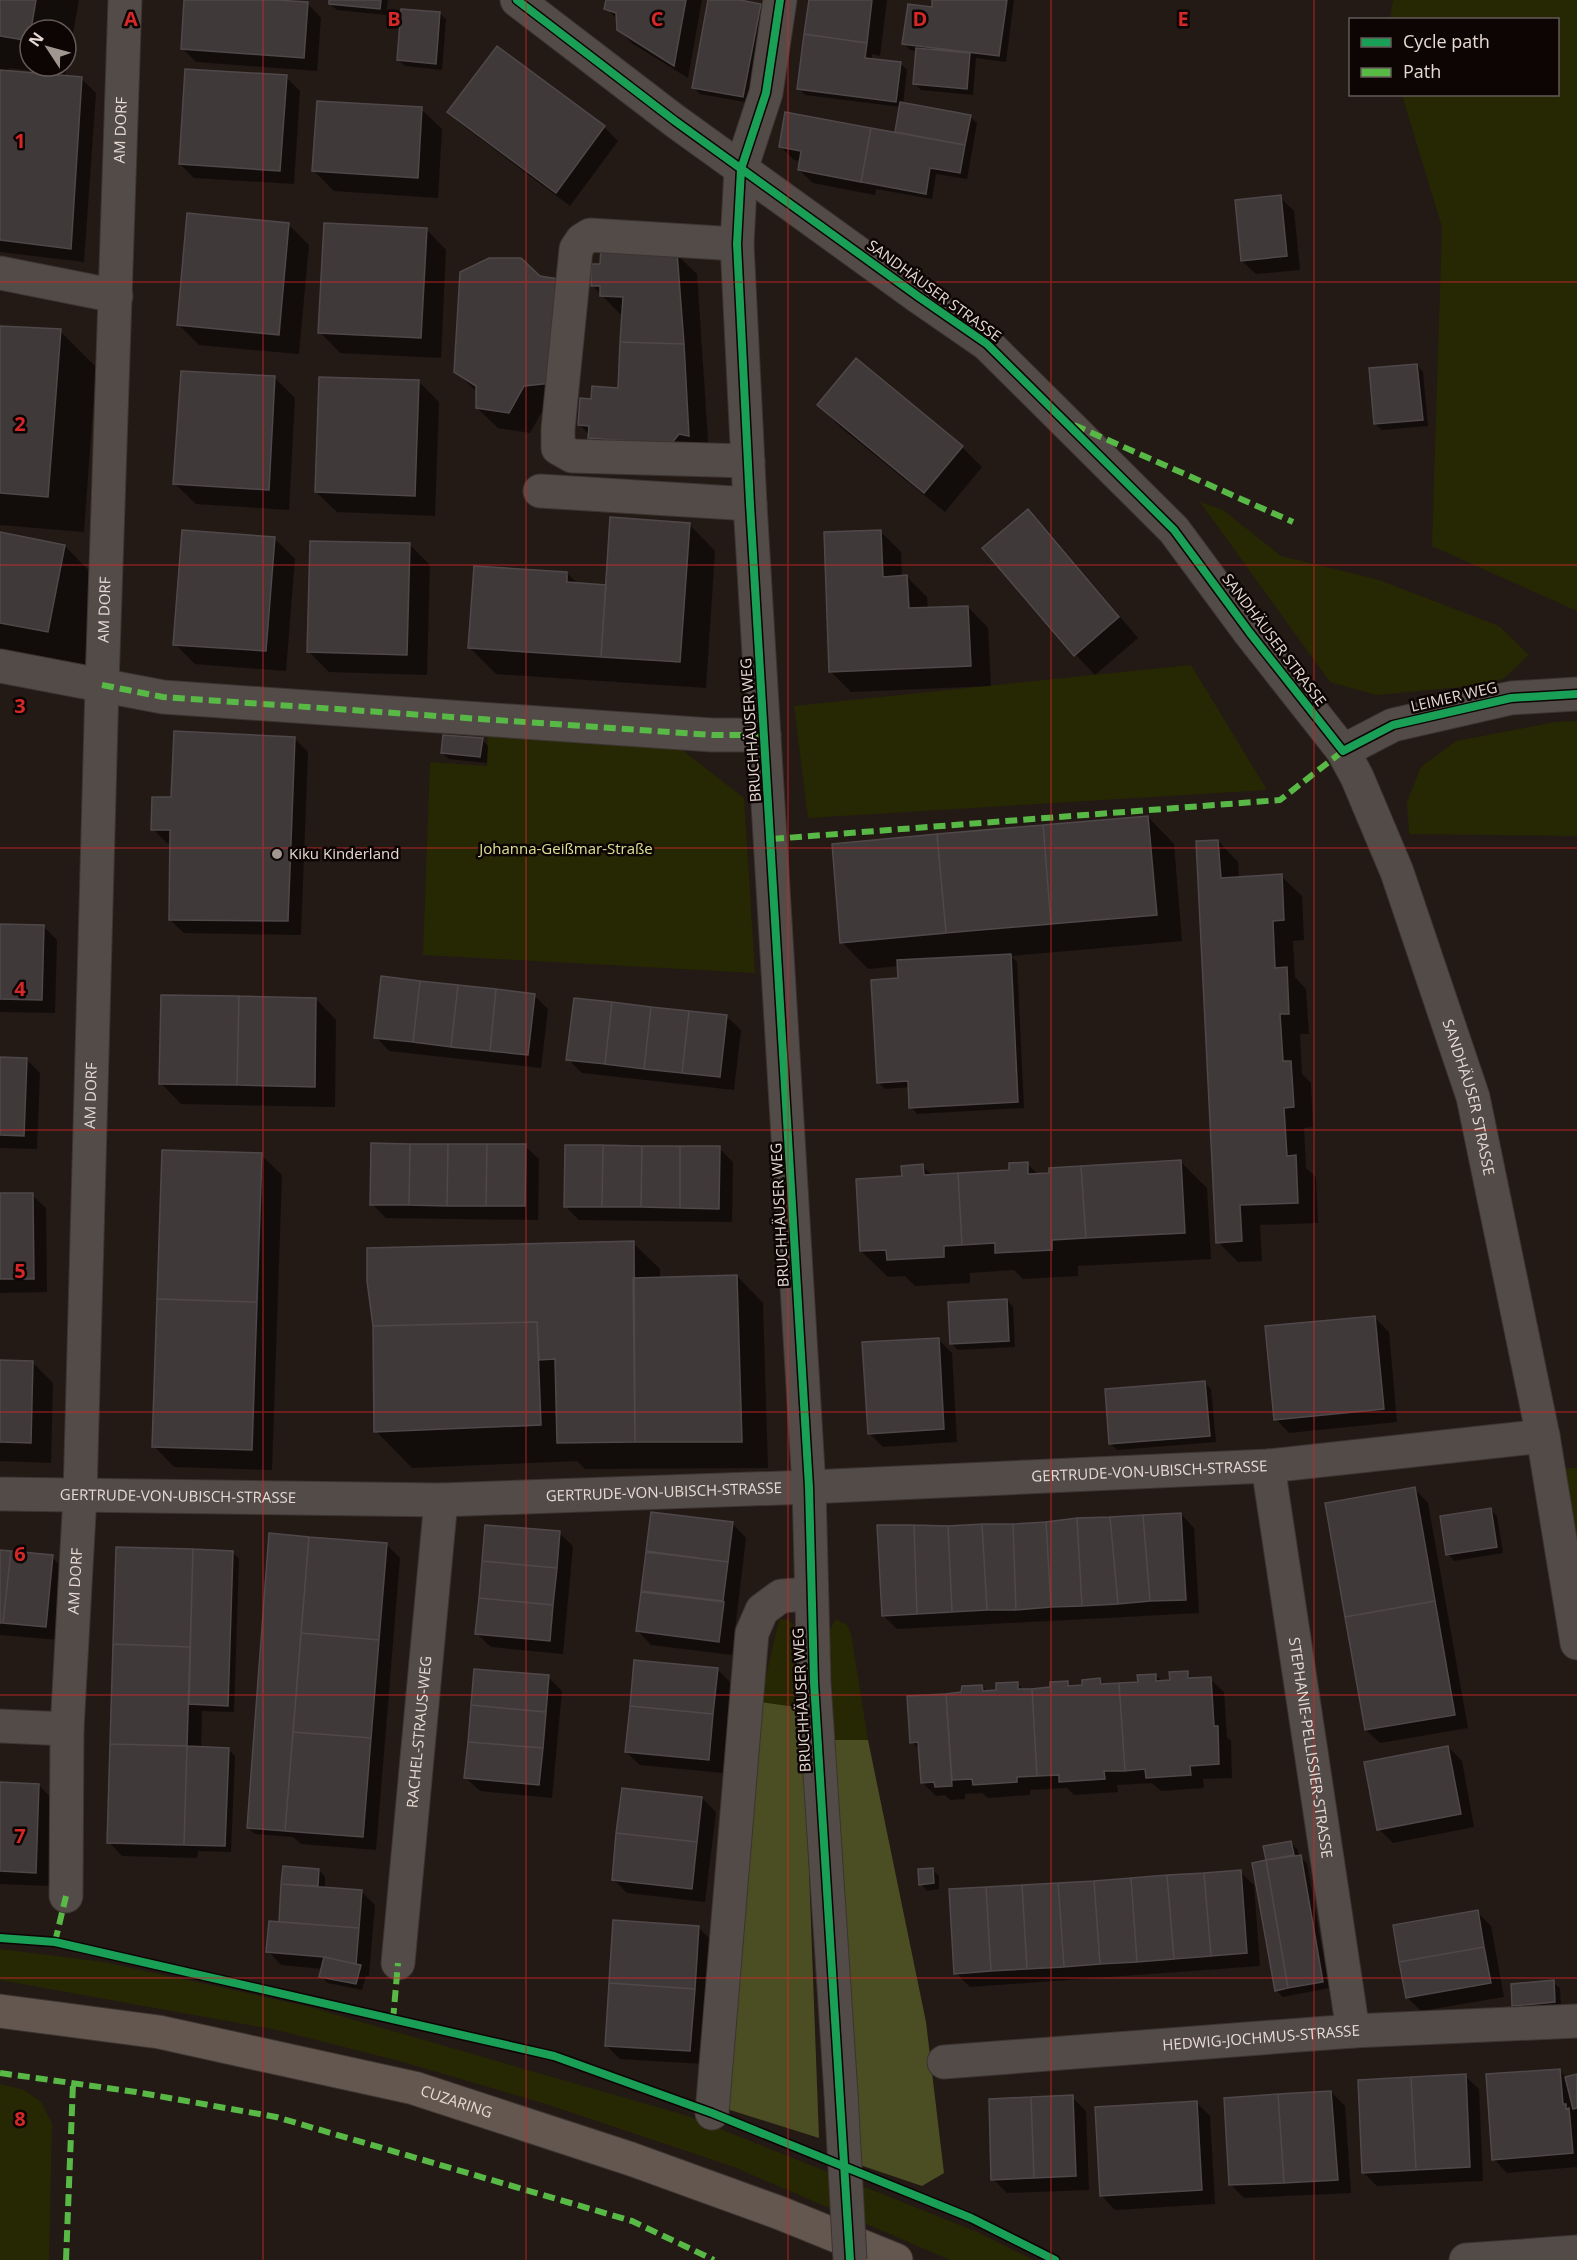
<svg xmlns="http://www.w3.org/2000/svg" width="1577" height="2260" viewBox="0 0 1577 2260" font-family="'Open Sans',sans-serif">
<rect width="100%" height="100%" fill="#231915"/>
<path fill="#262803" d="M1393 0H1577V611L1432 546 1442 227 1402 95 1558 94V20L1390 19Z
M1200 502 1223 510 1281 556 1379 580 1499 626 1529 655 1503 679 1461 687 1377 695 1330 682Z
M1191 665 1267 790 808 818 794 706Z
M1577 721V836L1409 834 1407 802 1421 767 1456 741 1556 722Z
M488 730 673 743 744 798 755 973 423 955 430 762 487 766Z
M1565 1468H1577V1538Z
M788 1619 799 1632 803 1708 760 1702 779 1620Z
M836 1619 847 1625 851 1634 868 1740H835L829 1631Z
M0 1949 104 1962 306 2006 688 2116 977 2232 1034 2260H950L734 2167 546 2104 403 2062 277 2030 0 1980Z
M0 2084 24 2090 41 2102 52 2124 49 2260H0Z"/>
<path fill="#4b4e22" d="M760 1702 803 1708 819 2138 730 2110 725 2092Z
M835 1740H868L926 2022 944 2173 922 2186 860 2165 841 1878Z"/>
<path fill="#0007" fill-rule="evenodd" d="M0 0H79L65 77 82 79 96 93 84 262 0 252ZM30 30H66V66H30ZM9 68 32 71V74L7 72Z
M186 0H255L308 4 321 18 317 71 196 62 182 48Z
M330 0H388L386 15 337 10 330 4Z
M607 0H702L688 78 633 44 618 30V20L606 8Z
M709 0H732L760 5 767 12 750 103 700 94 693 87Z
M811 0H887L880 56 872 54V60L901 64 907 70 903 104 970 117 977 123 967 179 936 174 932 199 876 189 875 195 813 183 799 170 801 161 794 160 780 146 896 134 901 107 805 95 799 88Z
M934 0H1014L1006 62 976 58 973 95 921 90 914 83 918 51 910 50 904 43 933 9Z
M440 13 446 20 442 70 405 66 398 60Z
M497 48 604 127 618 141 570 206 462 125 449 112Z
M286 77 300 91 294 184 194 178 180 164Z
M421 109 442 129 438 198 334 191 314 171Z
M1280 197 1294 211 1300 270 1256 274 1242 261Z
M288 224 309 245 299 354 199 345 179 325Z
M426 229 446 250 441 358 340 353 320 332Z
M676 254 697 274 709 455 610 458 580 425 592 400 619 389 622 316 592 285Z
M540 277 557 281 545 406 530 433 498 428 477 408 478 393 455 371Z
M0 327 60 331 96 367 84 532 0 525Z
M1417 365 1423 372 1428 426 1382 430 1375 424Z
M275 378 295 398 289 510 196 504 175 484Z
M419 382 439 402 435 516 337 512 316 492Z
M819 405 962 447 982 467 945 512 839 426Z
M1028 511 1048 531 1138 638 1095 675 1075 654Z
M689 524 715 551 706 688 496 674 470 648 567 573 578 584 607 586Z
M880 531 901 552 902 577H907L927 597 928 609 968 607 988 628 991 686 851 692 830 671Z
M0 534 65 546 101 583 84 668 0 651Z
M274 538 295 559 286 671 195 664 175 644Z
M410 545 430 565 427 675 329 672 308 651Z
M294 738 308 752 301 935 184 933 170 920 172 843H167L153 829 172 798Z
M482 739 488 746 487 763 449 759 442 753Z
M1148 817 1174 844 1182 941 1011 956 1017 962 1024 1108 917 1114 911 1107 910 1087 885 1089 878 1082 899 980V966L868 969 842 942Z
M1218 841 1238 862 1239 878 1281 876 1302 896 1304 940 1293 941 1295 977 1306 989 1309 1034H1300L1302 1074 1311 1083 1313 1127 1304 1128 1306 1168 1316 1177 1318 1223 1260 1225 1262 1261 1238 1262 1218 1242Z
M0 925 43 926 57 940 55 1013 0 1012Z
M534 995 548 1009 541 1068 389 1051 376 1037Z
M316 999 336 1020 335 1107 181 1104 161 1083Z
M727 1017 741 1030 734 1090 582 1073 568 1059Z
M0 1059H26L40 1073 37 1149 0 1148Z
M525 1146 539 1159 538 1220 386 1218 372 1204Z
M719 1148 733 1162 732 1222 579 1220 565 1206Z
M261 1155 282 1175 272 1470 174 1467 154 1446Z
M1181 1162 1207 1188 1211 1259 1078 1266V1276L1023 1279 1014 1270 970 1273V1283L915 1286 905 1276 888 1277 861 1251 903 1178 922 1166 933 1176 1011 1171 1027 1164 1039 1175Z
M0 1195H32L46 1208 47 1292 0 1293Z
M633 1243 660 1269V1279L737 1276 763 1303 768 1468 585 1469 577 1461 412 1468 376 1431Z
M1007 1300 1013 1307 1015 1347 958 1350 951 1343Z
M1375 1318 1389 1332 1397 1422 1289 1433 1276 1419Z
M938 1339 952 1353 957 1442 883 1447 869 1433Z
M0 1362 33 1363 53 1383 51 1463 0 1461Z
M1205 1383 1211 1389 1216 1442 1117 1450 1110 1443Z
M1415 1489 1428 1503 1468 1728 1380 1743 1366 1730Z
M1491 1510 1497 1516 1503 1553 1454 1561 1448 1554Z
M652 1514 733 1524 746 1538 732 1655 651 1645 638 1631Z
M1181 1514 1194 1528 1199 1613 897 1629 883 1615 1013 1525Z
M559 1533 573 1546 563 1654 491 1647 477 1634Z
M386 1544 400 1558 376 1850 301 1844 293 1837 255 1834 248 1828Z
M118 1549 232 1552 239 1559 234 1712 202 1711 201 1748 228 1749 235 1756 231 1852 198 1851 197 1858 122 1856 109 1842Z
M0 1552 52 1557 66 1571 59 1640 0 1635Z
M717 1669 731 1683 723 1773 640 1765 626 1752Z
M1187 1673 1194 1680 1210 1679 1224 1692 1227 1737 1231 1741 1232 1778 1203 1779 1204 1788 1161 1791 1152 1783 1117 1785 1118 1792 1074 1795 1067 1788 1030 1790V1795L988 1798 982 1793 965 1794V1799L950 1800 945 1795 936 1796 922 1782 920 1750 912 1742 909 1697 963 1694 982 1686 988 1692 998 1691 1017 1683 1024 1690 1052 1689 1067 1683 1072 1687H1084L1100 1680 1105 1685 1139 1683 1156 1675 1162 1682 1171 1681Z
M548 1677 562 1691 552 1798 480 1791 466 1778Z
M1448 1747 1462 1761 1474 1827 1393 1843 1379 1829Z
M0 1784 39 1785 52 1799 49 1886 0 1884Z
M702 1798 716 1812 705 1902 627 1893 613 1879Z
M1291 1843 1298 1850 1299 1856 1307 1863 1329 1988 1283 1997 1276 1990 1265 1848Z
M319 1870 325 1877V1888L361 1891 375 1905 369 1976H366L362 1990 328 1983 321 1976 323 1969 281 1965 268 1951 280 1924 283 1884Z
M932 1870 939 1876V1889L927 1891 921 1884Z
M1240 1872 1254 1885 1260 1966 970 1987 956 1973Z
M1477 1912 1491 1926 1504 1997 1421 2011 1407 1997Z
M698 1927 712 1941 704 2064 620 2059 606 2045Z
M1553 1982 1560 1988 1561 2008 1520 2012 1513 2005Z
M1559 2070 1567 2078 1577 2076V2167L1507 2173 1494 2159Z
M1465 2076 1479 2089 1483 2181 1377 2186 1363 2172Z
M1331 2092 1345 2106 1351 2193 1244 2198 1231 2185Z
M1072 2097 1086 2111 1089 2190 1007 2193 993 2179Z
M1196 2102 1210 2116 1215 2204 1115 2210 1102 2196Z"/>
<path fill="#40393a" stroke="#4f484a" stroke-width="1.5" d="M0 0H36L29 41 0 36Z
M184 0H276L308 2 304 58 181 49Z
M329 0H381L380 9 329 4Z
M606 0H686L674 66 617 30 616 13 604 9Z
M708 0H740L761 4 743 97 692 88Z
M809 0H872L867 43 804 34Z
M932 0H1007L999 56 902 44 908 4 932 7Z
M401 9 440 12 436 64 397 60Z
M804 34 867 43 865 58 901 62 896 102 797 89Z
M497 46 605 126 556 193 447 112Z
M916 48 970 53 967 89 913 84Z
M185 69 287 75 280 171 179 164Z
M0 70 82 77 71 249 0 240Z
M317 101 422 107 418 178 312 171Z
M900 102 971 115 965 145 895 132Z
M785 112 871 128 861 182 798 170 801 151 779 147Z
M871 128 965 145 960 173 930 168 926 194 861 182Z
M1281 195 1287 256 1241 261 1235 200Z
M187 213 289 223 279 335 177 325Z
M324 223 427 228 421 338 318 333Z
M601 247 677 252 684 344 620 342 623 297 600 296V286H591V264H600Z
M489 258H521L540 276 558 279 552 383 524 386 509 413 476 408V386L454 372 460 272Z
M0 326 61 329 48 497 0 493Z
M620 342 684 344 689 436 679 434 671 444 588 438 589 426 578 425 580 398 591 399 592 386 618 388Z
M856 358 963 446 924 493 817 405Z
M1417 364 1423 420 1374 424 1369 368Z
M181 371 275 376 269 490 173 484Z
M319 377 419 380 415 496 315 492Z
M1028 509 1119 617 1074 656 982 548Z
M610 517 690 523 680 662 601 657Z
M182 530 275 537 266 651 173 645Z
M881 530 883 577 907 575 909 608 968 606 971 666 829 672 824 532Z
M0 532 65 545 48 632 0 623Z
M310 541 410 543 407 655 307 652Z
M474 566 567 572V582L606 585 601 657 468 648Z
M174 731 295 737 288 921 169 920 170 830H151L152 797H171Z
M443 735 483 738 480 757 441 753Z
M1148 816 1157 915 1051 924 1043 825Z
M1043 825 1051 924 946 933 937 834Z
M937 834 946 933 840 943 832 844Z
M1218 840 1221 878 1282 874 1284 920 1273 921 1275 968 1287 967 1289 1014H1280L1283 1061H1291L1294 1107 1284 1108 1287 1156 1296 1155 1298 1203 1240 1205 1242 1241 1216 1243 1196 841Z
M0 924 44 925 42 1000 0 999Z
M1011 954 1018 1102 909 1108 908 1081 877 1083 871 980 898 978 897 960Z
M381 976 420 981 413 1042 374 1038Z
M420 981 458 985 451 1047 413 1042Z
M458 985 496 989 490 1051 451 1047Z
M496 989 535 994 528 1055 490 1051Z
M161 995 239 996 237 1085 159 1084Z
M239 996 316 998 315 1087 237 1085Z
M574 998 612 1002 605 1064 566 1060Z
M612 1002 651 1007 644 1069 605 1064Z
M651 1007 689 1011 682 1073 644 1069Z
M689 1011 727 1015 720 1077 682 1073Z
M0 1057 27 1058 24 1136 0 1135Z
M371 1143 410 1144 409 1205H370Z
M410 1144H448L447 1206 409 1205Z
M448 1144H487L486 1206H447Z
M487 1144H526L525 1206H486Z
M565 1145H603L602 1207H564Z
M603 1145 642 1146 641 1207H602Z
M642 1146H680V1208L641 1207Z
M680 1146H720L719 1209 680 1208Z
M162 1150 262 1153 257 1302 157 1299Z
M1181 1160 1185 1233 1086 1238 1081 1166Z
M1028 1162V1174L1049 1173V1168L1081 1166 1086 1238 1052 1240V1250L995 1253V1243L962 1245 958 1173 1009 1170V1163Z
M923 1164 924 1175 958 1173 962 1245 944 1246V1257L887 1260 886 1250 860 1251 856 1179 902 1176 901 1166Z
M0 1193H33L34 1279H0Z
M634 1241 635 1442 557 1443 555 1359 539 1360 537 1322 373 1326 367 1281V1248Z
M737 1275 742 1442H635L633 1278Z
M157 1299 257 1302 252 1450 152 1447Z
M1007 1299 1009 1341 950 1344 948 1302Z
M1375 1316 1384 1409 1274 1420 1265 1326Z
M537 1322 541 1425 374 1432 373 1326Z
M939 1338 944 1429 868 1434 862 1342Z
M0 1360 33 1361 31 1443 0 1442Z
M1205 1381 1210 1436 1109 1444 1105 1389Z
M1415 1487 1435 1601 1345 1617 1325 1503Z
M1491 1508 1497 1547 1446 1555 1440 1516Z
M651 1512 733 1522 728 1562 646 1551Z
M1181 1513 1186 1600 1150 1601 1143 1515Z
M1143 1515 1150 1601 1118 1604 1110 1517Z
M1110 1517 1118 1604 1082 1606 1077 1518Z
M1077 1518 1082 1606 1051 1607 1046 1522Z
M1046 1522 1051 1607 1016 1610 1013 1524Z
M982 1524 987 1610 952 1612 948 1526Z
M982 1524H1013L1016 1610H987Z
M485 1525 560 1531 557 1568 482 1561Z
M877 1525H914L917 1614 882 1616Z
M914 1525 948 1526 952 1612 917 1614Z
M269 1533 309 1537 285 1831 247 1828Z
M309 1537 387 1543 379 1640 301 1633Z
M116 1547 193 1549 190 1647 113 1644Z
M193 1549 233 1551 228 1706 189 1704Z
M0 1550 11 1551 3 1623H0Z
M11 1551 53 1555 46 1627 3 1623Z
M646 1552 728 1562 723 1601 641 1591Z
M482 1561 557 1568 553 1605 479 1598Z
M641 1592 724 1602 719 1642 636 1631Z
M479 1598 553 1605 550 1641 475 1634Z
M1435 1601 1455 1715 1365 1730 1345 1617Z
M301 1633 379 1640 371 1738 293 1732Z
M113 1644 190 1647 187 1746 110 1744Z
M634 1660 718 1668 713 1714 630 1706Z
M474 1669 549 1675 546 1712 471 1705Z
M1188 1671V1678L1211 1677 1214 1726H1218L1219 1764 1190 1766 1191 1775 1146 1778 1145 1769 1125 1771 1119 1683 1138 1682 1137 1675 1156 1674V1681L1170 1680 1169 1672Z
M1100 1678 1101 1684 1119 1683 1125 1771H1104L1105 1779 1059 1782V1775L1037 1776 1032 1689 1050 1687V1682L1068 1681V1686L1082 1685V1680Z
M1018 1682V1689H1032L1037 1776 1017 1777V1782L973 1785 972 1779 952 1780 946 1694 961 1692 962 1686 982 1685 983 1691 996 1690V1683Z
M946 1694 952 1786 935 1787 934 1782 921 1783 918 1742 910 1743 907 1696Z
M471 1705 546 1712 543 1748 468 1742Z
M630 1706 713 1714 709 1760 625 1752Z
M293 1732 371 1738 363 1837 285 1831Z
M468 1742 543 1748 539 1785 464 1778Z
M110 1744 187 1746 184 1845 107 1843Z
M187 1746 229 1748 225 1846 184 1845Z
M1448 1746 1461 1814 1377 1830 1364 1762Z
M0 1782 39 1784 36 1873 0 1871Z
M622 1788 702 1797 697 1842 616 1833Z
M616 1833 697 1842 692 1889 612 1880Z
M1291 1841 1294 1855 1266 1860 1263 1846Z
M1301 1855 1323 1982 1288 1988 1266 1860Z
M1266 1860 1288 1988 1275 1991 1252 1863Z
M283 1866 319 1869 318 1886 281 1884Z
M933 1868 934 1883 919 1885 918 1869Z
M1241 1870 1247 1953 1211 1956 1204 1873Z
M1204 1873 1211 1956 1174 1959 1167 1875Z
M1167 1875 1174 1959 1137 1962 1131 1878Z
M1131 1878 1137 1962 1100 1964 1094 1881Z
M1094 1881 1100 1964 1064 1967 1058 1883Z
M1058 1883 1064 1967 1027 1969 1022 1885Z
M281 1884 362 1890 359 1928 279 1922Z
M1022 1885 1027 1969 991 1971 986 1887Z
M986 1887 991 1971 954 1974 949 1889Z
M1478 1910 1484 1947 1399 1962 1393 1925Z
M613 1920 699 1926 695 1989 609 1983Z
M269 1921 359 1928 356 1964 324 1957 266 1952Z
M1484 1947 1491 1983 1406 1998 1399 1962Z
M324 1957 361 1965 356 1984 319 1977Z
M1554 1980 1555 2002 1512 2006 1511 1984Z
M609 1983 695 1989 690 2051 605 2046Z
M1560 2069 1563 2104H1566V2109L1569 2108 1573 2153 1492 2160 1486 2074Z
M1466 2074 1470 2167 1416 2170 1411 2077Z
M1577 2074V2108L1573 2109 1565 2077Z
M1411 2077 1416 2170 1362 2173 1358 2080Z
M1331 2091 1338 2180 1284 2183 1278 2094Z
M1278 2094 1284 2183 1229 2185 1224 2098Z
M1073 2095 1076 2176 1034 2178 1031 2097Z
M1031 2097 1034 2178 991 2180 989 2099Z
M1197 2101 1202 2190 1100 2196 1095 2107Z"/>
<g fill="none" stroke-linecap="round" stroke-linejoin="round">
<g stroke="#3c3431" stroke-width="35">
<g id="minor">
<path id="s1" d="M517 0 675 121 919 297 987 344 1174 530 1250 633 1343 751 1357 777 1397 872 1473 1097 1543 1436 1577 1643"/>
<path d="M780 0 766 93 741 169 737 244 750 504 809 1487 814 1682 841 2094"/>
<path d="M737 244 590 235 582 240 576 249 558 429V448L572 456 748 461"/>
<path d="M0 273 116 296"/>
<path d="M540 491 750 504"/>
<path d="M0 666 163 697 712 735H764"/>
<path d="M1343 751 1393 725 1511 698 1577 694"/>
<path id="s2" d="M1268 1466 1353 2031"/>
<path id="s3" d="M0 1494 441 1500 809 1487 1268 1466 1543 1436"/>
<path d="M0 1726 67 1729"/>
<path id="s4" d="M66 1896 67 1729 80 1496 102 685 125 0"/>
<path id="s5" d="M398 1963 441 1500"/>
<path id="s6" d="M944 2062 1353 2031 1577 2021"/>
<path d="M712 2113 752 1633 762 1610 781 1596 810 1594"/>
<path d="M1466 2260 1577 2252"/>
</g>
</g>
<g stroke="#3c3431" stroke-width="35">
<g id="major">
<path id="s7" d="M0 2011 159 2032 414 2088 631 2159 780 2213 896 2260"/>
</g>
</g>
<use href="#minor" stroke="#534b47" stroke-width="33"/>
<use href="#major" stroke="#64574f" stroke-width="33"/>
<g stroke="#3c3431" stroke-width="35" stroke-linecap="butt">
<path id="minor-bridge" d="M841 2094 850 2260"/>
</g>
<use href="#minor-bridge" stroke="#534b47" stroke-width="33"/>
<path stroke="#58b947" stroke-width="6" stroke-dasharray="12 6" stroke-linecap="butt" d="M1074 425 1293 522
M102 685 163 697 712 735H764
M772 839 1280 800 1343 751
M55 1942 66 1896
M393 2020 398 1963
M0 2073 136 2092 276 2117 632 2221 714 2260
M66 2260 73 2084"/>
<g stroke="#0c0503" stroke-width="11">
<path id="cycleway" d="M517 0 675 121 919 297 987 344 1174 530 1250 633 1343 751 1393 725 1511 698 1577 694
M780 0 766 93 741 169 737 244 750 504 809 1487 814 1682 850 2260
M0 1938 55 1942 554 2056 712 2113 971 2218 1055 2260"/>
</g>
<use href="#cycleway" stroke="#1a9f57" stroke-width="8"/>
</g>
<path fill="none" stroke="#d62828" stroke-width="1.5" stroke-opacity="0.55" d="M263 0V2260M526 0V2260M788 0V2260M1051 0V2260M1314 0V2260M0 282H1577M0 565H1577M0 848H1577M0 1130H1577M0 1412H1577M0 1695H1577M0 1978H1577"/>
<circle fill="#a29691" stroke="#0c0503" stroke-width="2" cx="277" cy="854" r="6"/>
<g text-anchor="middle" stroke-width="5" stroke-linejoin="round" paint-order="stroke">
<g font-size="15" fill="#e7dad4" stroke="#0c0503">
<text dy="5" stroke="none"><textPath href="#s4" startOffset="1767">AM DORF</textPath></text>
<text transform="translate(934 291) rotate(36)" y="5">SANDHÄUSER STRASSE</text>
<text dy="5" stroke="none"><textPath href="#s4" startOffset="1287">AM DORF</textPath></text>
<text transform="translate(1274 640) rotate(53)" y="5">SANDHÄUSER STRASSE</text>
<text transform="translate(1454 697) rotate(-13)" y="5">LEIMER WEG</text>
<text transform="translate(751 730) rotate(-94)" y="5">BRUCHHÄUSER WEG</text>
<text dy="5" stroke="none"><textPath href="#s4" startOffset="801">AM DORF</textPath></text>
<text dy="5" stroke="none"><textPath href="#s1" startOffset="1494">SANDHÄUSER STRASSE</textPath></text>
<text transform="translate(780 1215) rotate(-93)" y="5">BRUCHHÄUSER WEG</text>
<text dy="5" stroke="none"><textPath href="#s3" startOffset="1150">GERTRUDE-VON-UBISCH-STRASSE</textPath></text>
<text dy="5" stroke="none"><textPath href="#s3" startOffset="664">GERTRUDE-VON-UBISCH-STRASSE</textPath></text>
<text dy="5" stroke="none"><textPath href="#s3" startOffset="178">GERTRUDE-VON-UBISCH-STRASSE</textPath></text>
<text dy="5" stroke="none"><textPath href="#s4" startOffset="315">AM DORF</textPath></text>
<text transform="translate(802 1700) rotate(-93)" y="5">BRUCHHÄUSER WEG</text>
<text dy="5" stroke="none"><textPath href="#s5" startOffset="232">RACHEL-STRAUS-WEG</textPath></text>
<text dy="5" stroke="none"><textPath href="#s2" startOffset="285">STEPHANIE-PELLISSIER-STRASSE</textPath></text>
<text dy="5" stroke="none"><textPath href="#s6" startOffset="318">HEDWIG-JOCHMUS-STRASSE</textPath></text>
<text dy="5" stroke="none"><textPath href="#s7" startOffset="466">CUZARING</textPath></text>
</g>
<g font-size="15" fill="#d7e192" stroke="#0c0503">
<text x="566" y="854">Johanna-Geißmar-Straße</text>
</g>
<g font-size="15" fill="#e7dad4" stroke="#0c0503" text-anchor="start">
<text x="289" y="859">Kiku Kinderland</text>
</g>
</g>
<g font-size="20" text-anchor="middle" font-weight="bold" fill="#d62828" stroke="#0c0503" stroke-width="5" stroke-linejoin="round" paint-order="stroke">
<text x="131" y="26">A</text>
<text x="394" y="26">B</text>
<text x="657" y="26">C</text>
<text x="920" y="26">D</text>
<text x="1183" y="26">E</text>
<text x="20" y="148">1</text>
<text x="20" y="431">2</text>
<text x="20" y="713">3</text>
<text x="20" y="996">4</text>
<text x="20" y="1278">5</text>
<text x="20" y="1561">6</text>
<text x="20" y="1843">7</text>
<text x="20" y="2126">8</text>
</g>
<rect x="1349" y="18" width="210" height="78" fill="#0c0503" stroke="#645a57" stroke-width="1.5"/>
<rect x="1361" y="38" width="30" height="9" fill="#1a9f57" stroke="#645a57" stroke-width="1.5"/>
<text x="1403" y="48" font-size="18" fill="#e7dad4">Cycle path</text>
<rect x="1361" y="68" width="30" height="9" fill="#58b947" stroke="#645a57" stroke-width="1.5"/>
<text x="1403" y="78" font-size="18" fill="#e7dad4">Path</text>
<g transform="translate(48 48) rotate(306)"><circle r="28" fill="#0c0503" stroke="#645a57" stroke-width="1.5"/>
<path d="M0-4.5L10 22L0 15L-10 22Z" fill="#a29691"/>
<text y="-9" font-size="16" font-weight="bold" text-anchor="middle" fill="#e7dad4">N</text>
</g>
</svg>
